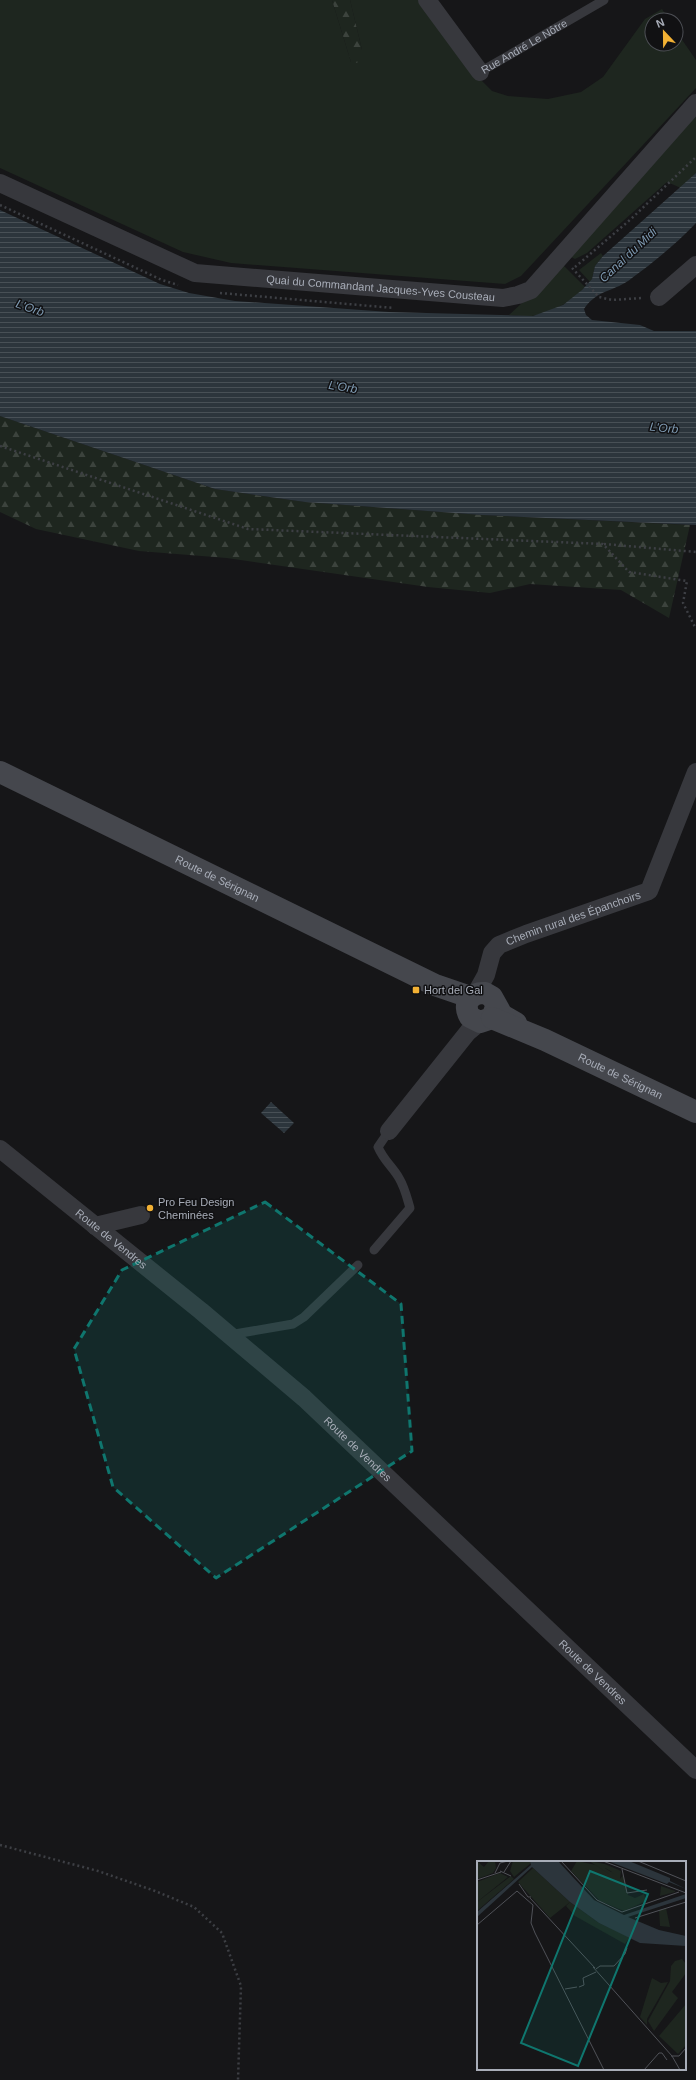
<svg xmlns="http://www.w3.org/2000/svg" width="696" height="2080" viewBox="0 0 696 2080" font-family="Arial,sans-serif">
<defs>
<pattern id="forest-firs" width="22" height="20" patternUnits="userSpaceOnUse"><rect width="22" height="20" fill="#1e261f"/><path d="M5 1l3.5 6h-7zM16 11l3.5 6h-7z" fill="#3c433d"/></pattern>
<pattern id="water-rules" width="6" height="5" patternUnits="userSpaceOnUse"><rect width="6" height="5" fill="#2c353c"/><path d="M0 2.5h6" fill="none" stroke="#485056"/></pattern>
</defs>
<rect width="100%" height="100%" fill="#161618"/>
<path fill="#1e261f" d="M0 0H332L351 62 362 50 350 0H422L480 79 492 91 508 96 548 99 581 92 603 77 645 19 662 9 669 20H652V44H676V31L696 60V88L521 276 505 284 231 263 183 252 0 168Z
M696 113V173L681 188 667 182 587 253 575 259 569 256Z
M601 253 603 256 595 266 592 279 590 282 579 270Z
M563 265 585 287C573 301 551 313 532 316 525 317 517 315 509 315Z"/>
<path fill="url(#forest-firs)" d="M332 0H350L362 50 361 61 356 63 351 62Z
M0 416 215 489 305 502 482 515 690 525 669 618 621 590 530 584 490 593 428 587 227 558 139 551 36 529 0 512Z"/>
<path fill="url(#water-rules)" d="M696 173V223C677 243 654 262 632 278 615 292 597 289 584 309L586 315 592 320 640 325 654 331H696V525L482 515 305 502 215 489 0 416V210L160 284 189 293 235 301 389 312 533 316 563 305 582 290 592 279 595 266 603 256Z
M271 1102 294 1123 284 1133 261 1113Z"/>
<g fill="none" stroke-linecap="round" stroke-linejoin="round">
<path stroke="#3d3f44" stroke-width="2.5" stroke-dasharray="2 3" stroke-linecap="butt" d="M0 205 162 280 178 285
M575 267 631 219 696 157
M572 268 599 297 612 300 642 298
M220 293 394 308
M0 446 248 529 603 544 629 572 687 581 683 603 696 629
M604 544 696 552
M0 1845 98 1871 155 1891 194 1907 222 1933 241 1986 238 2080"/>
<g stroke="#37383d" stroke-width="9">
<path id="s1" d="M480 72 604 0"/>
<path d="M374 1250 410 1208C407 1198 405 1188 399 1178 392 1166 384 1161 378 1147L389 1131"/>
<path d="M229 1335 293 1324 304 1317 358 1265"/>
</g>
<g stroke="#37383d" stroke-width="18">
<path d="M427 0 480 72"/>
<path id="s2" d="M0 183 195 273 503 298 518 295 531 290 696 103"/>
<path d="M659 297 696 265"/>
<path id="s3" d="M476 993 486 975 492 953 499 945 526 934 649 891 696 772"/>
<path d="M389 1131 468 1032 480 1022"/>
<path id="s4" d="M0 1149 201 1311 304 1398 696 1770"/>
<path d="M95 1226 141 1215"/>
</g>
<g stroke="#45474d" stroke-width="22">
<path id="s5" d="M0 772 435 985 470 997"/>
<path d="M496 1007 492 1018 480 1022 470 1017C462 1004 470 992 485 993L492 997 502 1015 516 1023"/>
<path id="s6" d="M492 1018 545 1040 696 1112"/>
</g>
</g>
<path fill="#0f766e" fill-opacity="0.2" stroke="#0f766e" stroke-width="3" stroke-dasharray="8 5" stroke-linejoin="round" d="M265 1202 401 1304 412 1451 216 1578 113 1487 74 1349 122 1270Z"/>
<g fill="#f2b134" stroke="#111113" stroke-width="1.5">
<rect x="412" y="986" width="8" height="8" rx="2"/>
<circle cx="150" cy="1208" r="4"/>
</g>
<g text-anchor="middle" stroke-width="3" stroke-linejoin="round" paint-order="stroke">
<g font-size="11" fill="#a8adb8" stroke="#111113">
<text dy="4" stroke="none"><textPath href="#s1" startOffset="51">Rue André Le Nôtre</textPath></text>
<text dy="4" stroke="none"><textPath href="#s2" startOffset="401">Quai du Commandant Jacques-Yves Cousteau</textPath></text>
<text dy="4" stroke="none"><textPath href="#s5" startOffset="242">Route de Sérignan</textPath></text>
<text dy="4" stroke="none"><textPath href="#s3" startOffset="133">Chemin rural des Épanchoirs</textPath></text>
<text dy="4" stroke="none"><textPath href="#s6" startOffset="141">Route de Sérignan</textPath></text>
<text dy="4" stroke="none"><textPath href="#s4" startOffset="143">Route de Vendres</textPath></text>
<text dy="4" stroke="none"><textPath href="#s4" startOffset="467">Route de Vendres</textPath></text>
<text dy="4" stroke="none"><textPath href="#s4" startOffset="791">Route de Vendres</textPath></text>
</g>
<g font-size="11" fill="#a8adb8" stroke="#111113" text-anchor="start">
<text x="424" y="994">Hort del Gal</text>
<text x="158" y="1206">Pro Feu Design<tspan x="158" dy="13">Cheminées</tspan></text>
</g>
<g font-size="12" font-style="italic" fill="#7f9bb3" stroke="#111113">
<text transform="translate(628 255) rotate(-43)" y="4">Canal du Midi</text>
<text transform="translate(30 308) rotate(19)" y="4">L'Orb</text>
<text transform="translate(343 387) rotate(9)" y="4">L'Orb</text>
<text transform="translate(664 428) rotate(6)" y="4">L'Orb</text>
</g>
</g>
<g transform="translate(477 1861)">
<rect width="209" height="209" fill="#161618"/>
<path d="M0 0 7 6 12 0H18L19 7 16 12 0 18ZM36 0H53L54 2 37 16 33 10ZM100 0 119 4 128 10 135 11 128 7V3L144 10 143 18 146 14 151 34 158 37 167 33 169 40 147 50 123 40 94 10ZM23 12 31 16 0 41V21ZM184 25 198 30V31L183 35ZM189 47 193 66 183 65 182 49ZM205 98 209 103V112L195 131 201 137 177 170 171 160 193 120 194 105 198 100ZM175 117 184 122 191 121 170 158V164L163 156ZM209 143V184L201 193 182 175Z" fill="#1e261f"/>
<path d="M112 0 128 3V7L137 13H132ZM34 15 37 18 0 50V41ZM93 41 122 62 153 76 148 83 98 55 89 45Z" fill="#1e261f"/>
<path d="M56 7 93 41 73 57 41 21Z" fill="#1e261f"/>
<path d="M53 0H81L117 39 147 54 209 33V37L151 56 182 69 209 75V85L163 82 122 62 93 41 55 6 0 56V51L54 4ZM131 0H152L193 17V20L209 28 192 21 190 23Z" fill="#2c353c"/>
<path fill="none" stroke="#505258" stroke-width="1" d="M84 0 120 39 145 51 202 31M126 0 209 32M161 0 209 20M145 8 150 32 170 29M23 10 34 15M27 11 34 0M18 12 23 2 31 0M0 19 24 11M42 23 51 36H54M53 37 118 107M158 57 209 41M0 64 40 30 56 44 54 62 58 72 127 209M116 106 195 195 203 209M119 108 123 105H137L148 93 150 87M102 126 107 124 106 117 119 111M88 128 100 126M194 195H202L209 187M167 209 182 192H185L190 199"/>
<path fill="#0f766e" fill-opacity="0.15" stroke="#0f766e" stroke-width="2" d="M113 10 171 33 101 205 44 182Z"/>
<rect width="209" height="209" fill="none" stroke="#a8adb8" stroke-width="2"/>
</g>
<g transform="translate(664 32) rotate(338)"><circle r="19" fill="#111113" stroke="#4d4f55"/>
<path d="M0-3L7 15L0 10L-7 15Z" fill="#f2b134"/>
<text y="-6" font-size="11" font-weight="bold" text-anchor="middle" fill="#a8adb8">N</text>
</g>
</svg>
